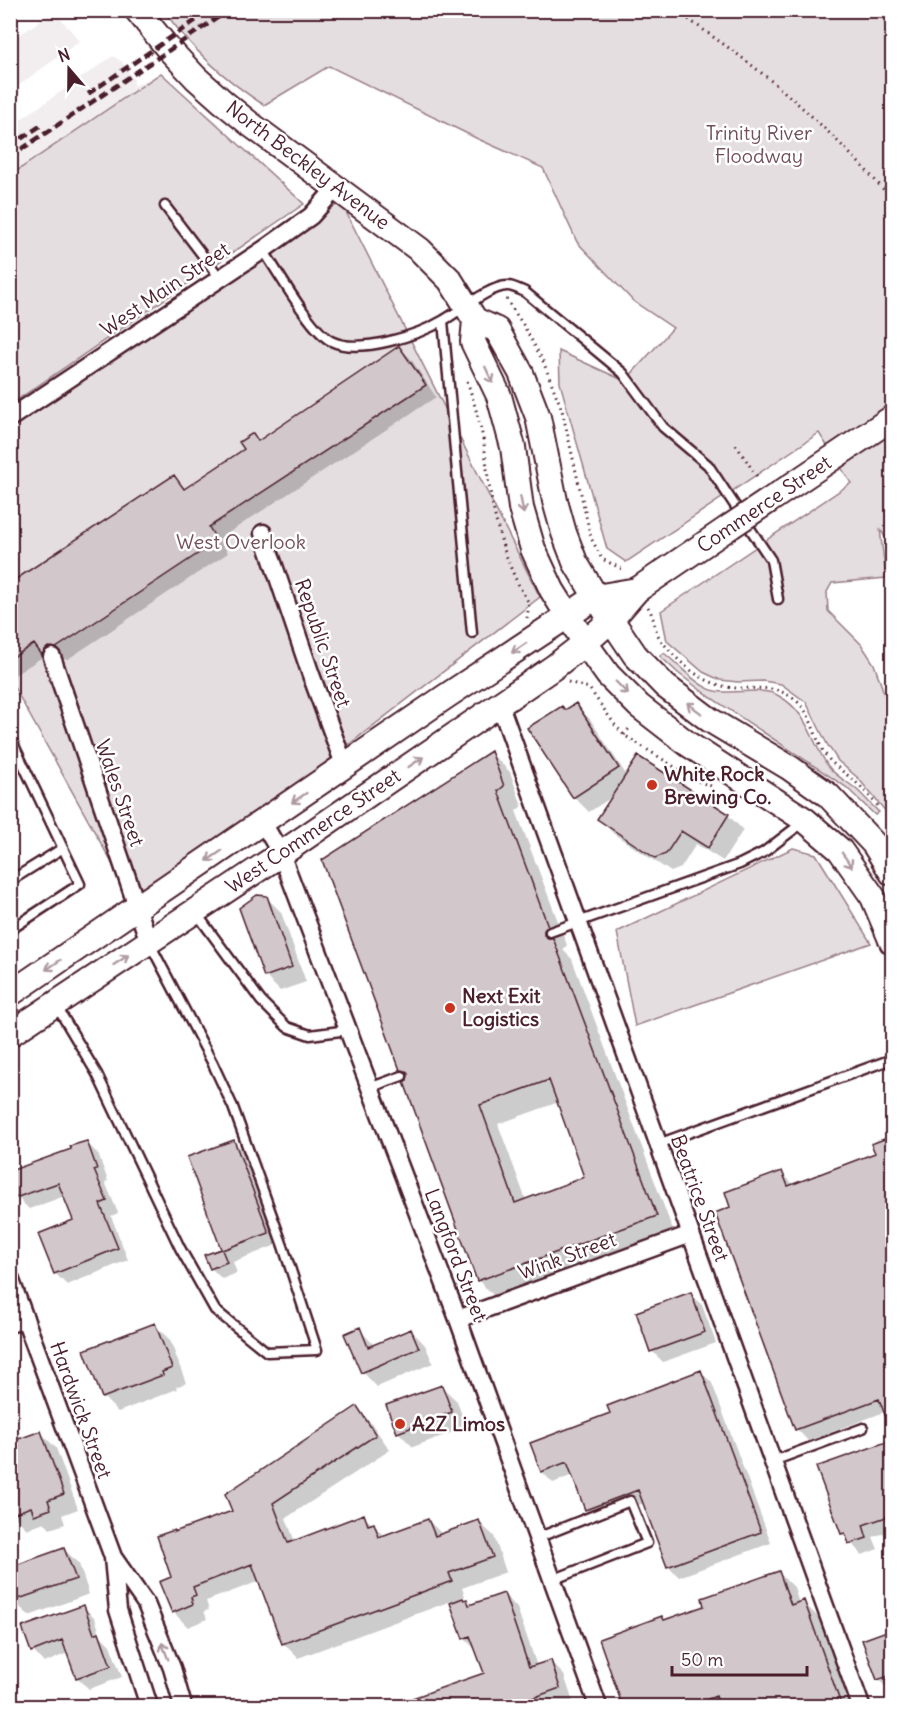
<svg xmlns="http://www.w3.org/2000/svg" width="903" height="1717" viewBox="0 0 903 1717" font-family="Delius,sans-serif">
<rect width="100%" height="100%" fill="#fff"/>
<filter id="ink" filterUnits="userSpaceOnUse"><feTurbulence type="fractalNoise" baseFrequency=".0167" numOctaves="2"/><feDisplacementMap in="SourceGraphic" scale="12" xChannelSelector="R" yChannelSelector="G"/><feConvolveMatrix kernelMatrix="1 2 1 2 8 2 1 2 1" color-interpolation-filters="sRGB"/></filter>
<g filter="url(#ink)">
<path fill="#f2eeef" d="M54 11 80 41 11 91V41Z
M113 56 121 61 126 68 134 80V86L161 73 180 94 220 124 11 261V126Z"/>
<path fill="#e5dee0" stroke="#987e86" stroke-width="1.5" d="M164 11H892V548L880 529 886 578 832 583 827 592 828 611 861 644 874 664 882 687 892 725V819L858 778 838 761 827 744 806 702 781 684 763 681 738 682 720 680 703 672 667 641 661 611 851 483 819 433 626 562 607 549 560 383 559 351 625 381 673 328 633 301 577 242 543 168 478 139 329 66 264 105C225 80 191 48 164 11Z
M161 73 304 204 11 404V175Z
M341 202 540 597 137 908 14 687 11 689V425Z
M664 653C678 664 698 687 715 691 734 695 763 686 779 696 808 712 811 741 828 766 835 776 848 782 856 789 864 796 871 805 879 812L875 815 846 787 707 695 678 673 660 656Z
M793 848 816 854 871 943 635 1026 617 932Z"/>
<path fill="#0003" fill-rule="evenodd" d="M399 347 411 359 436 397 219 539 228 553 68 659 44 656 10 678V585L174 477 186 489 246 450 253 435 260 442Z
M576 705 590 719 627 776 728 815 743 830 723 861 696 844 681 868 671 872 614 834 599 819 615 795 589 812 574 797 529 729 565 712Z
M491 753 510 772 522 806 516 811 567 945 563 950 572 959 675 1236 498 1300 478 1280 409 1077 401 1069ZM559 1102 586 1178 526 1200 498 1124Z
M266 897 281 912 306 982 280 991 265 976Z
M887 1140 892 1145V1426L887 1411 808 1441 797 1429 732 1208 782 1173 794 1185 877 1154Z
M233 1141 245 1152 279 1244 233 1262 237 1273 222 1279 211 1268 206 1256 223 1250 189 1158Z
M86 1142 98 1154 108 1181 105 1182 118 1213 111 1216 128 1260 67 1285 55 1273 75 1221 65 1196 29 1209 17 1197 10 1180Z
M691 1294 702 1305 716 1343 663 1362 652 1351Z
M155 1325 170 1340 186 1383 176 1387 177 1389 118 1412 103 1397Z
M359 1329 375 1346 411 1330 425 1345 433 1363 377 1387 363 1372Z
M701 1372 712 1383 771 1543 679 1577 668 1566 644 1503 597 1520 586 1509 573 1475 553 1483 542 1472 612 1414Z
M442 1387 457 1401 466 1427 413 1447 398 1432Z
M357 1408 371 1423 390 1450 286 1518 295 1542 363 1516 385 1536 428 1520 443 1535 479 1522 494 1536 506 1572 462 1588 465 1596 461 1598 471 1606 504 1594 517 1608 537 1666 550 1661 564 1675 573 1702 560 1706H421L486 1674 477 1651 464 1638 451 1601 298 1658 283 1643 260 1581 206 1601 209 1610 204 1611 207 1619 188 1627 173 1612 175 1533 234 1512Z
M41 1433 56 1448 78 1509 62 1515 65 1524 50 1529 44 1522 27 1529 12 1514Z
M892 1441V1530L873 1537 878 1549 862 1555 842 1533 818 1468Z
M64 1549 79 1564 89 1594 29 1616 14 1601 10 1591Z
M779 1573 794 1587 799 1604 803 1602 818 1617 850 1706H625L662 1618 666 1621 706 1607Z
M83 1606 95 1618 101 1636 110 1645 122 1677 89 1689 77 1678 68 1653 44 1663 33 1651Z
M892 1631V1694L878 1679 864 1641Z"/>
<path fill="#d2c7cb" stroke="#4a1f2b" stroke-width="1.5" fill-rule="evenodd" d="M399 346 426 385 209 527 217 541 56 648 48 647 44 651 42 655 34 644 10 659V583L174 475 184 489 244 449 239 442 253 433 258 441Z
M576 703 619 768 573 798 527 728 562 706 565 710Z
M491 751 504 786 498 791 548 926 544 930V935L548 938H553L657 1216 477 1281 404 1082 407 1080 408 1074 406 1071 400 1070 322 860ZM549 1080 584 1177 515 1203 480 1105Z
M638 756 729 814 708 848 681 831 666 854 655 858 597 819Z
M257 895 267 896 292 967 264 977 239 908Z
M887 1138 892 1152V1430L891 1431 879 1399 795 1430 715 1213 730 1207 725 1192 782 1171 788 1186 875 1153 871 1144Z
M234 1140 269 1233 222 1250 227 1262 210 1269 204 1255 221 1249 187 1157Z
M87 1141 97 1169 94 1170 107 1201 100 1204 118 1248 54 1274 38 1234 73 1220 58 1183 15 1198 10 1185V1171L71 1149 70 1146Z
M691 1292 705 1332 650 1352 636 1312Z
M155 1323 172 1368 162 1372 163 1375 102 1398 84 1350Z
M360 1327 368 1347 411 1329 419 1348 361 1373 344 1334Z
M701 1370 761 1532 667 1567 638 1490 585 1510 567 1462 541 1472 530 1443 610 1413 607 1406Z
M442 1385 452 1412 397 1433 386 1405Z
M357 1406 376 1435 273 1503 288 1543 364 1514 368 1525 374 1523 379 1537 428 1519 435 1536 479 1520 493 1557 449 1573 452 1581 282 1644 252 1564 193 1587 196 1595 191 1597 193 1604 172 1613 159 1582 171 1577 157 1536 174 1530V1532L232 1511 225 1494Z
M41 1431 64 1494 48 1500 51 1509 34 1515 31 1507 10 1515V1442Z
M892 1440V1515L863 1525 867 1538 849 1544 845 1533 841 1534 816 1467Z
M64 1548 76 1579 10 1602V1567Z
M779 1571 791 1605 804 1600 842 1707H720L716 1696 687 1707H623L599 1639 662 1616 664 1620 704 1606 702 1598Z
M504 1593 529 1667 551 1660 560 1688 508 1707H395V1704L484 1673 470 1636 463 1639 450 1603 463 1598 464 1600 467 1599 469 1605Z
M84 1605 94 1634 99 1632 111 1666 76 1678 62 1640 31 1652 22 1627Z
M892 1629V1675L877 1680 862 1640Z"/>
<g fill="none" stroke-linecap="round" stroke-linejoin="round">
<g stroke="#4a1f2b" stroke-width="13">
<path id="service" d="M165 206 220 278
M263 250C277 270 311 331 331 341 359 355 419 335 444 320 460 311 491 285 508 286 513 286 520 290 525 292L623 373 663 427 708 465 771 560 778 599
M443 321 472 633
M10 737 80 884 10 930
M10 881 63 848
M197 914 261 1001 287 1027 310 1035 348 1030
M550 932 740 864 764 852 802 823
M57 1007 97 1074 180 1248 215 1310 267 1352 317 1350 283 1246 233 1107 212 1062 150 944
M369 1088 402 1076
M658 1144 892 1059
M773 1461 863 1428
M537 1538 630 1501 647 1543 552 1580"/>
</g>
<g stroke="#4a1f2b" stroke-width="21">
<path id="minor" d="M10 418 263 250 311 216 336 188
M263 533 310 672 345 767
M52 657 149 942
M500 705 861 1706
M263 823 281 854 288 872 458 1319 598 1706
M10 1278 113 1557 146 1604 172 1668 183 1706
M458 1319 691 1234
M10 1324 25 1318
M113 1558 118 1610 149 1706"/>
</g>
<g stroke="#4a1f2b" stroke-width="28">
<path id="secondary" d="M137 10 166 46 196 78 223 102 250 124 420 250 450 280 475 320 473 342 499 396 513 447 521 508 533 549 552 590 585 643 608 675 639 706 688 744 805 820 840 850 873 897 892 942
M475 320 497 330 521 373 538 417 555 501 564 533 575 562 596 597 635 655 665 686 710 720 790 768 828 795 874 844 892 873
M770 500 892 418
M10 994 445 697 596 597 637 590
M10 1034 281 854 554 667 585 643 611 620 637 590 731 526"/>
</g>
<path stroke="#4a1f2b" stroke-width="3" stroke-dasharray="1.5 4.5" stroke-linecap="butt" d="M673 10C689 18 704 31 719 41 783 86 840 140 892 199
M506 299 524 326 543 361 562 410 591 538 602 559 622 569 623 571
M467 381C474 402 480 422 484 444 486 457 487 471 489 485 496 527 506 567 529 603L527 618
M736 445 758 478
M648 607C655 618 654 631 661 640 679 664 706 687 737 688 758 689 776 685 794 699 813 713 813 736 825 754 832 765 843 771 852 779 862 787 870 797 878 806
M568 682 589 688 615 725 624 735 697 781 714 787
M624 735 631 726"/>
<use href="#service" stroke="#fff" stroke-width="8"/>
<use href="#minor" stroke="#fff" stroke-width="16"/>
<use href="#secondary" stroke="#fff" stroke-width="24"/>
<path stroke="#4a1f2b" stroke-width="4.5" stroke-dasharray="9 4.5" stroke-linecap="butt" d="M88 94 211 10
M10 146 43 124
M10 157 229 10"/>
<g stroke="#4a1f2b" stroke-width="28" stroke-linecap="butt">
<path id="secondary-bridge" d="M731 526 770 500"/>
</g>
<use href="#secondary-bridge" stroke="#fff" stroke-width="24"/>
</g>
<defs><path id="oneway-shaft" d="M-6 0H5M1.5-3L5.5 0L1.5 3" fill="none" stroke-width="1.6" stroke-linecap="round" stroke-linejoin="round" transform="scale(1.5)"/></defs>
<g stroke="#ae9aa0">
<use href="#oneway-shaft" transform="translate(489 375) rotate(65)"/>
<use href="#oneway-shaft" transform="translate(522 505) rotate(79)"/>
<use href="#oneway-shaft" transform="translate(519 648) rotate(146)"/>
<use href="#oneway-shaft" transform="translate(622 688) rotate(46)"/>
<use href="#oneway-shaft" transform="translate(694 708) rotate(-143)"/>
<use href="#oneway-shaft" transform="translate(416 762) rotate(-34)"/>
<use href="#oneway-shaft" transform="translate(299 798) rotate(146)"/>
<use href="#oneway-shaft" transform="translate(214 856) rotate(146)"/>
<use href="#oneway-shaft" transform="translate(847 860) rotate(55)"/>
<use href="#oneway-shaft" transform="translate(121 960) rotate(-33)"/>
<use href="#oneway-shaft" transform="translate(53 965) rotate(146)"/>
<use href="#oneway-shaft" transform="translate(165 1651) rotate(-111)"/>
</g>
</g>
<g fill="#c8321e" stroke="#fff" stroke-width="2">
<circle cx="652" cy="785" r="6"/>
<circle cx="450" cy="1008" r="6"/>
<circle cx="400" cy="1424" r="6"/>
</g>
<g text-anchor="middle" stroke-width="5" stroke-linejoin="round" paint-order="stroke">
<g font-size="20" fill="#714f58" stroke="#fff">
<text x="759" y="140">Trinity River<tspan x="759" dy="23">Floodway</tspan></text>
<text x="241" y="549">West Overlook</text>
</g>
<g font-size="20" fill="#4a1f2b" stroke="#fff">
<text transform="translate(308 165) rotate(37)" y="7">North Beckley Avenue</text>
<text transform="translate(165 289) rotate(-34)" y="7">West Main Street</text>
<text transform="translate(764 504) rotate(-34)" y="7">Commerce Street</text>
<text transform="translate(323 643) rotate(71)" y="7">Republic Street</text>
<text transform="translate(120 793) rotate(71)" y="7">Wales Street</text>
<text transform="translate(313 831) rotate(-34)" y="7">West Commerce Street</text>
<text transform="translate(700 1198) rotate(70)" y="7">Beatrice Street</text>
<text transform="translate(456 1255) rotate(69)" y="7">Langford Street</text>
<text transform="translate(567 1256) rotate(-20)" y="7">Wink Street</text>
<text transform="translate(81 1410) rotate(70)" y="7">Hardwick Street</text>
</g>
<g font-size="20" font-weight="bold" fill="#4a1f2b" stroke="#fff" text-anchor="start">
<text x="664" y="781">White Rock<tspan x="664" dy="23">Brewing Co.</tspan></text>
<text x="462" y="1003">Next Exit<tspan x="462" dy="23">Logistics</tspan></text>
<text x="412" y="1431">A2Z Limos</text>
</g>
</g>
<rect width="903" height="1717" fill="none" stroke="#fff" stroke-width="36"/>
<rect x="18" y="18" width="867" height="1681" fill="none" stroke="#4a1f2b" stroke-width="2" filter="url(#ink)"/>
<g transform="translate(69 69) rotate(340)" stroke="#ffffff" stroke-width="4.5" paint-order="stroke">
<path d="M0-4.5L10 22L0 15L-10 22Z" fill="#4a1f2b"/>
<text y="-9" font-size="16" font-weight="bold" text-anchor="middle" fill="#4a1f2b">N</text>
</g>
<path d="M672 1666v9h135v-9" fill="none" stroke="#4a1f2b" stroke-width="3"/>
<text x="681" y="1666" font-size="18" fill="#4a1f2b" stroke="#ffffff" stroke-width="4.5" paint-order="stroke">50 m</text>
</svg>
